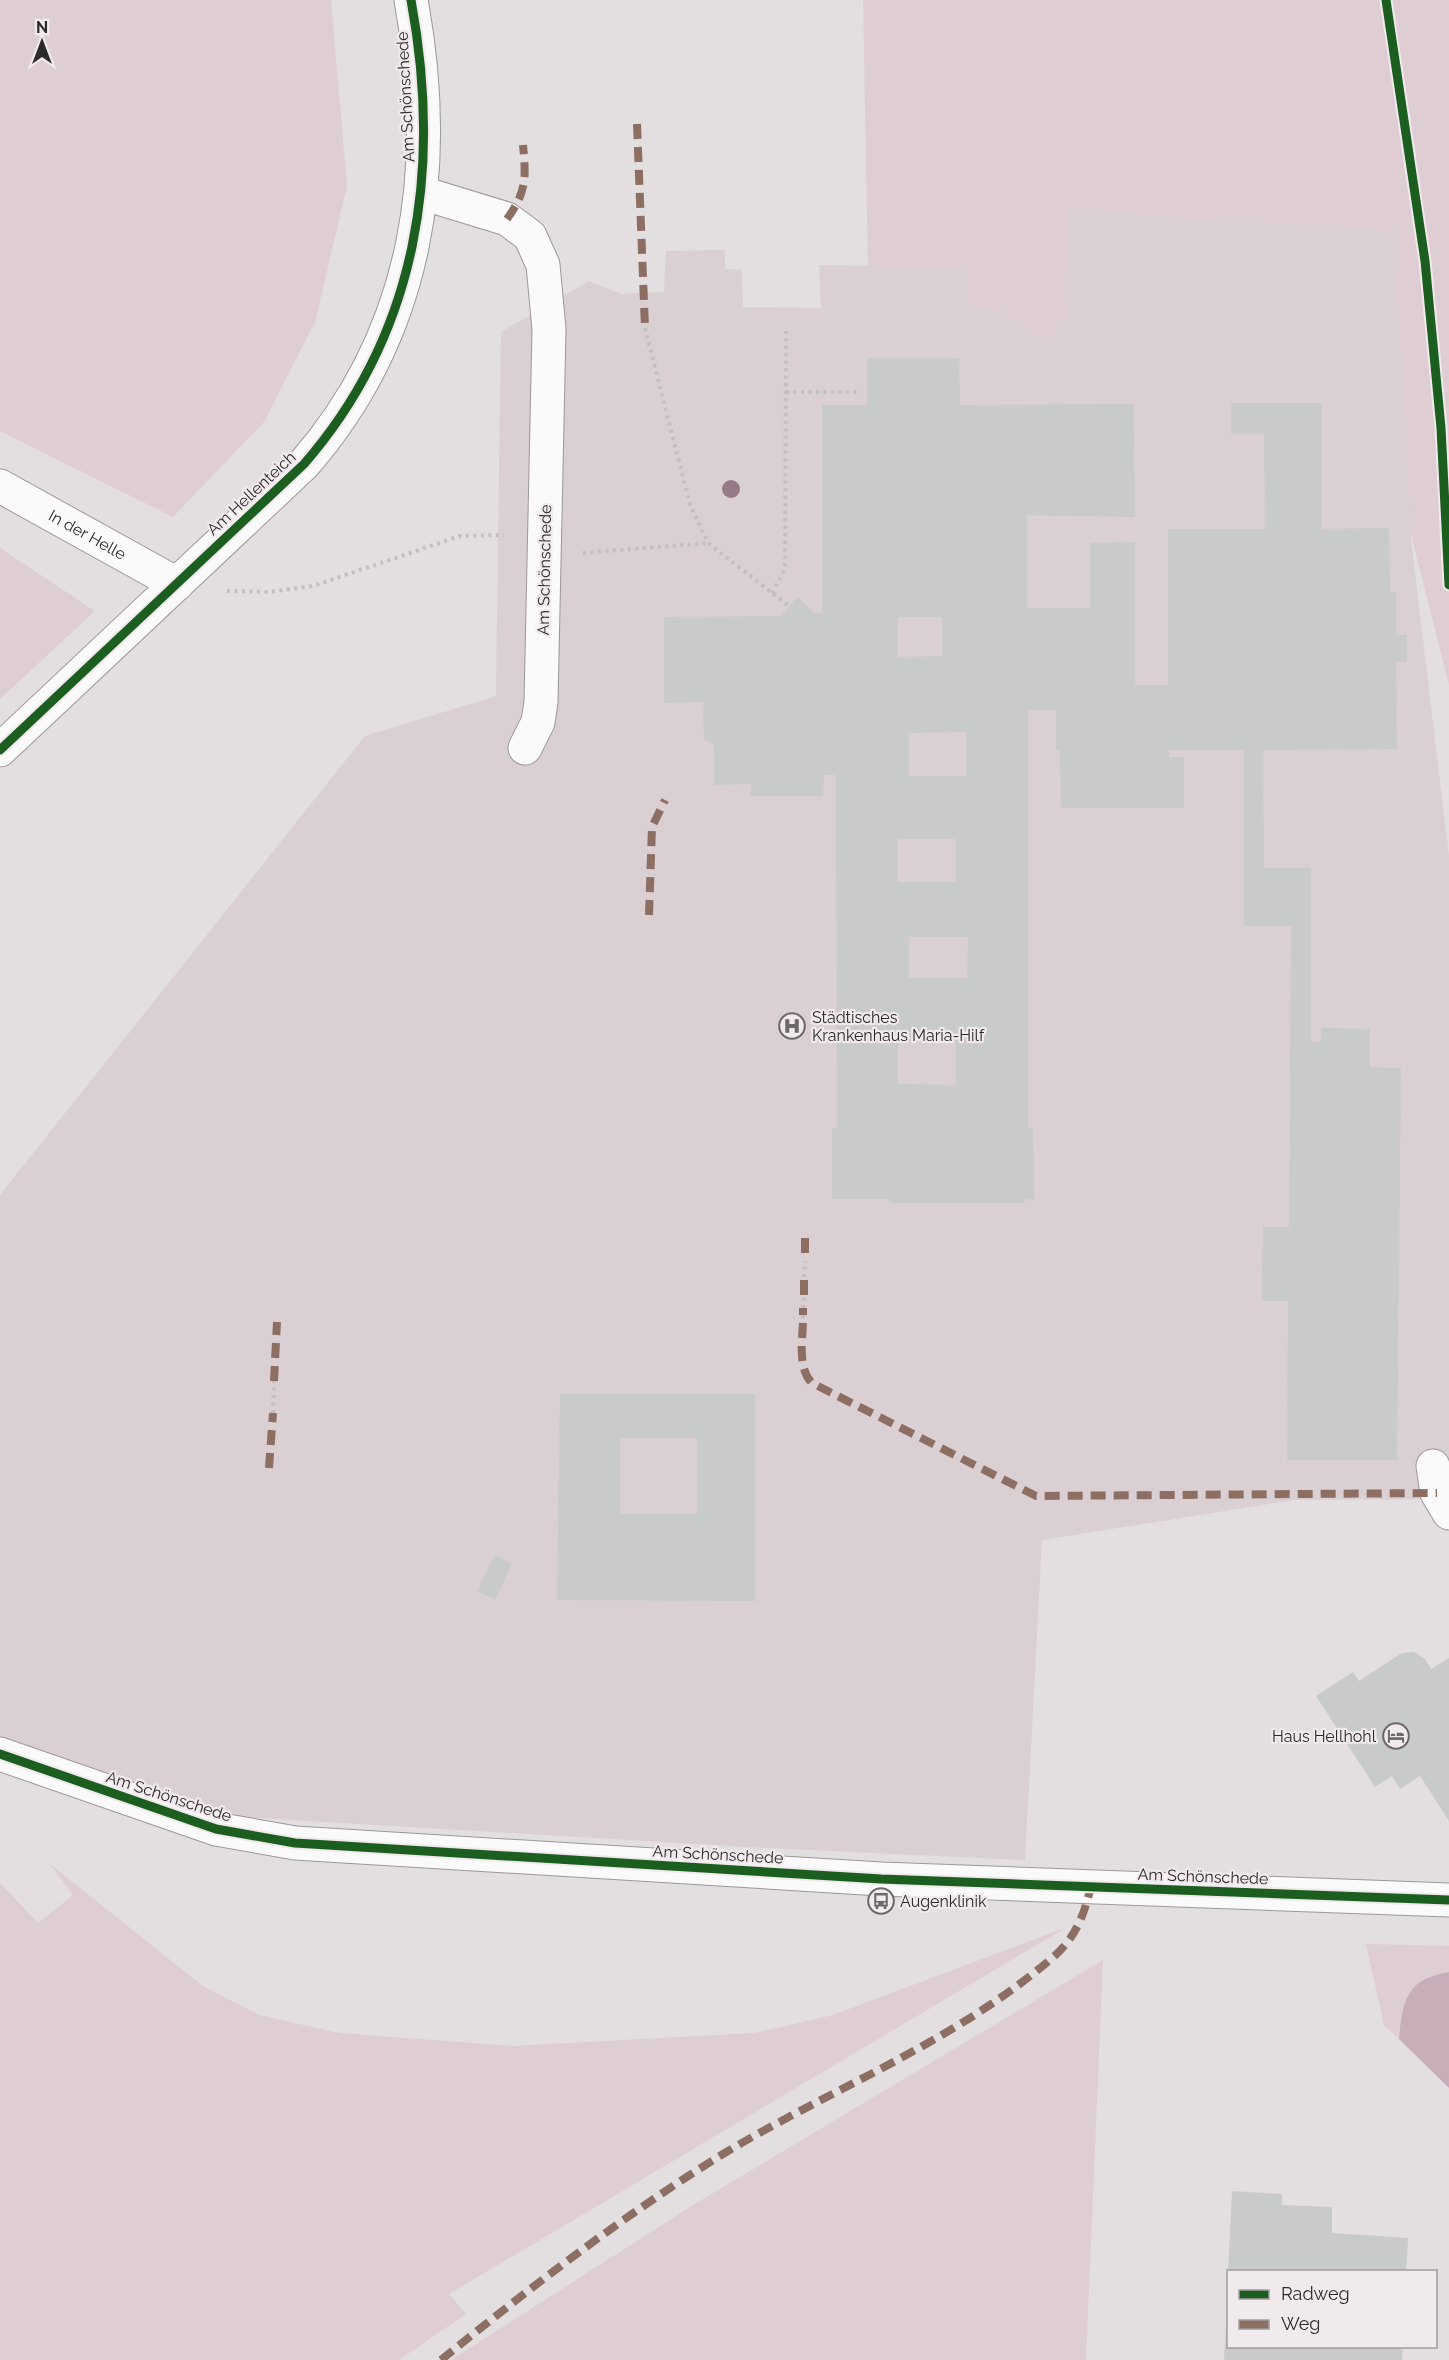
<svg xmlns="http://www.w3.org/2000/svg" width="1449" height="2360" viewBox="0 0 1449 2360" font-family="Raleway,sans-serif">
<rect width="100%" height="100%" fill="#e3dee0"/>
<path fill="#dacfd3" d="M1064 209 1394 231 1410 531 1449 857V1499L1294 1500 1042 1540 1025 1860 747 1847 223 1816 0 1743V1195L365 736 496 696 501 332 589 281 622 294 664 292 666 251 725 250V269L742 270 743 307 821 308 819 265 968 267 985 307 1050 344 1068 312Z"/>
<path fill="#deced4" d="M0 0H331L347 186 315 322 264 422 173 517 0 431Z
M863 0H1449V685L1410 531 1394 231 1065 209 1068 312 1050 344 985 307 970 308 967 267 868 266Z
M0 548 95 611 0 699Z
M50 1864 203 1986 259 2015 339 2033 512 2046 754 2033 833 2015 1067 1927 449 2294 466 2314 399 2360H0V1883L38 1923 73 1895Z
M1366 1944 1449 1946V1972C1406 1979 1402 2001 1399 2039L1384 2025Z
M1103 1960 1086 2360H451L698 2202Z"/>
<path fill="#c8aeb8" d="M1449 1972V2088L1399 2039C1402 2001 1406 1979 1449 1972Z"/>
<path fill="#c8cbc9" fill-rule="evenodd" d="M867 358H959L960 405 1134 404 1135 517 1027 515V608H1090V543L1135 542V685H1168V529H1265L1264 434H1231V403H1322V529L1389 528 1390 592H1396V635H1407V662H1396L1397 749 1263 750 1264 868H1311V1042H1321V1028L1370 1029V1067L1401 1068 1397 1460H1287L1288 1301H1262L1263 1227H1289L1291 926H1244V750H1169V757H1184V808H1061L1060 750H1056V710H1028V1128H1033L1034 1199H1026L1023 1203H892L888 1199H832V1128H837L836 775H824L823 796H750L751 784 714 785V745L704 739 703 702 664 703V617L780 616 798 597 814 613H822V405H867ZM898 617H942V656L898 657ZM966 732V776H909V733ZM898 839H956V882H898ZM909 937H968L967 978H909ZM898 1041H956V1085L898 1084Z
M560 1394H755V1601L557 1600ZM620 1438H697V1514H620Z
M495 1555 512 1564 495 1600 477 1591Z
M1414 1652 1425 1659 1431 1669 1449 1658V1821L1420 1776 1400 1789 1392 1776 1375 1787 1316 1696 1353 1672 1359 1681 1402 1653Z
M1232 2191 1282 2194V2205L1332 2207V2233L1408 2238 1406 2272H1228Z
M1227 2307 1228 2346H1403L1402 2360H1224Z"/>
<g fill="none" stroke-linecap="round" stroke-linejoin="round">
<g stroke="#9b9899" stroke-width="35">
<g id="minor">
<path d="M422 193 507 219 530 236 543 265 549 329 541 702 538 722 525 748"/>
<path id="s1" d="M0 486 177 584"/>
<path d="M0 750 304 464C419 332 442 168 411 0"/>
<path d="M1433 1466 1437 1493 1449 1513"/>
<path d="M0 1754 216 1829 295 1843 881 1879 1449 1900"/>
</g>
</g>
<path stroke="#c1bfbf" stroke-width="4" stroke-dasharray="3 4.5" stroke-linecap="butt" d="M645 328 690 505 708 543 789 606
M786 392H859
M583 553 708 543
M227 591 269 592 313 586 460 536 504 535
M772 593 785 569 786 331
M804 1277 805 1261
M803 1308 804 1295
M803 1315V1323
M273 1413 274 1381"/>
<use href="#minor" stroke="#fbfafa" stroke-width="33"/>
<path stroke="#8d6e63" stroke-width="8" stroke-dasharray="15 8" stroke-linecap="butt" d="M637 124 645 328
M507 219C527 191 526 178 523 145
M649 915 652 827 665 800
M805 1238V1261
M804 1295V1277
M803 1308V1315
M803 1323C802 1342 798 1369 812 1383L1036 1496 1437 1493
M274 1381 277 1322
M269 1468 273 1413
M441 2360C531 2287 624 2215 723 2154 831 2089 954 2042 1051 1959 1075 1939 1084 1916 1091 1886"/>
<g stroke="#f1eaed" stroke-width="13">
<path id="cycleway" d="M1386 0 1425 261 1441 428 1449 585
M0 750 304 464C419 332 442 168 411 0
M0 1754 216 1829 295 1843 881 1879 1449 1900"/>
</g>
<use href="#cycleway" stroke="#1b5e20" stroke-width="9"/>
</g>
<circle fill="#977a87" cx="731" cy="489" r="9"/>
<defs>
<g id="hospital-ring" transform="scale(1.35)"><circle r="9.5" fill="#f1eaed" stroke="#6c686a" stroke-width="1.5"/><path d="M-5-5h3v3.5h4V-5h3V5h-3V1.5h-4V5h-3Z" fill="#6c686a"/></g>
<g id="hotel-ring" transform="scale(1.35)"><circle r="9.5" fill="#f1eaed" stroke="#6c686a" stroke-width="1.5"/><path d="M-6-4.5h1.5V1H6V5H4.5V3h-9V5H-6ZM-4 0a1.8 1.8 0 1 1 3.6 0ZM.5 0V-2.5h3Q6-2.5 6 0Z" fill="#6c686a"/></g>
<g id="bus-ring" transform="scale(1.35)"><circle r="9.5" fill="#f1eaed" stroke="#6c686a" stroke-width="1.5"/><path d="M-5-6H5V4H4V6H2V4H-2V6H-4V4H-5ZM-3.5-4V0h7V-4ZM-3.5 1.2v1.5H-2V1.2ZM2 1.2v1.5H3.5V1.2Z" fill="#6c686a"/></g>
</defs>
<g fill-rule="evenodd">
<use href="#hospital-ring" x="792" y="1026"/>
<use href="#hotel-ring" x="1396" y="1736"/>
<use href="#bus-ring" x="881" y="1901"/>
</g>
<g text-anchor="middle" stroke-width="4.5" stroke-linejoin="round" paint-order="stroke">
<g font-size="16" fill="#2c292a" stroke="#f1eaed">
<text transform="translate(405 97) rotate(-93)" y="6">Am Schönschede</text>
<text transform="translate(251 493) rotate(-43)" y="6">Am Hellenteich</text>
<text dy="6" stroke="none"><textPath href="#s1" startOffset="100">In der Helle</textPath></text>
<text transform="translate(544 570) rotate(-89)" y="6">Am Schönschede</text>
<text transform="translate(169 1796) rotate(18)" y="6">Am Schönschede</text>
<text transform="translate(718 1854) rotate(3)" y="6">Am Schönschede</text>
<text transform="translate(1203 1876) rotate(2)" y="6">Am Schönschede</text>
</g>
<g font-size="16" fill="#2c292a" stroke="#f1eaed" text-anchor="start">
<text x="812" y="1023">Städtisches<tspan x="812" dy="18">Krankenhaus Maria-Hilf</tspan></text>
<text x="1376" y="1742" text-anchor="end">Haus Hellhohl</text>
<text x="900" y="1907">Augenklinik</text>
</g>
</g>
<rect x="1227" y="2270" width="210" height="78" fill="#f1eaed" stroke="#a29d9f" stroke-width="1.5"/>
<rect x="1239" y="2290" width="30" height="9" fill="#1b5e20" stroke="#a29d9f" stroke-width="1.5"/>
<text x="1281" y="2300" font-size="18" fill="#2c292a">Radweg</text>
<rect x="1239" y="2320" width="30" height="9" fill="#8d6e63" stroke="#a29d9f" stroke-width="1.5"/>
<text x="1281" y="2330" font-size="18" fill="#2c292a">Weg</text>
<g transform="translate(42 42)" stroke="#f1eaed" stroke-width="4.5" paint-order="stroke">
<path d="M0-4.5L10 22L0 15L-10 22Z" fill="#2c292a"/>
<text y="-9" font-size="16" font-weight="bold" text-anchor="middle" fill="#2c292a">N</text>
</g>
</svg>
